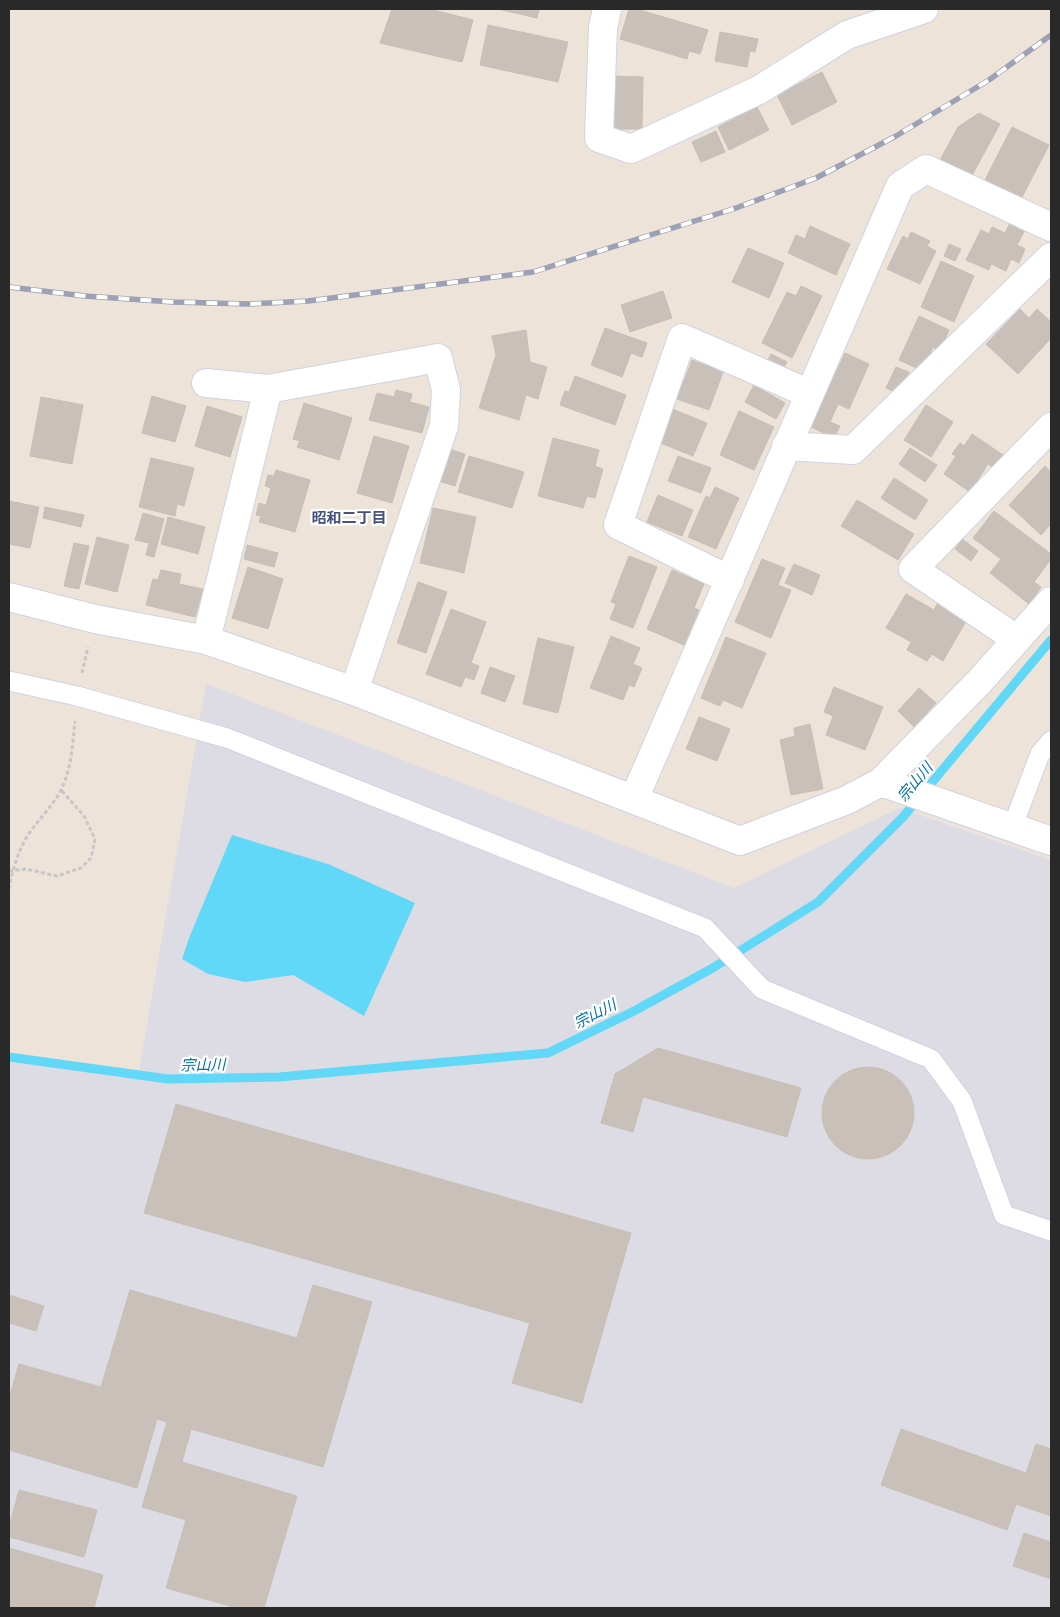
<svg xmlns="http://www.w3.org/2000/svg" width="1060" height="1617" viewBox="0 0 1060 1617" font-family="Ubuntu,'Noto Sans JP',sans-serif">
<rect width="100%" height="100%" fill="#ede3d9"/>
<path fill="#dddbe4" d="M206 684 734 888 899 808 1051 860V1608H9V1062L138 1076Z"/>
<path fill="#62d8f8" d="M232 835 328 864 415 903 364 1016 293 975 245 982 208 974 182 959 189 938Z"/>
<g fill="none" stroke-linecap="round" stroke-linejoin="round">
<path stroke="#62d8f8" stroke-width="9" d="M9 1057 168 1079 279 1077 548 1053 634 1011 711 969 818 902 903 817 1051 640"/>
</g>
<path fill="#c8c0b9" stroke="#c8bfb3" d="M392 9H429L473 20 462 62 380 43Z
M498 9H539L537 18Z
M629 9H636L708 30 700 54 689 51 687 59 620 39Z
M488 25 568 42 558 82 480 65Z
M720 32 758 39 755 52 750 51 747 67 715 61Z
M822 72 837 102 792 125 777 95Z
M615 76 643 77 642 129H614Z
M757 107 769 130 729 150 718 127Z
M979 113 1000 124 971 177 940 160 958 127Z
M1012 127 1049 145 1021 199 985 180Z
M716 131 725 152 701 162 692 142Z
M1011 221 1026 228 1017 245 1025 249 1019 263 1011 259 1006 271 991 264 989 270 966 260 981 230 989 234 992 227 1005 233Z
M810 226 850 244 836 275 788 253 796 235 805 239Z
M911 232 930 241 927 246 936 251 920 284 887 269 903 236 908 239Z
M949 244 961 249 955 261 944 256Z
M748 248 784 263 769 298 732 282Z
M941 261 974 276 954 322 921 307Z
M801 286 822 296 792 358 762 343 787 292 796 296Z
M663 291 672 318 630 332 621 305Z
M1020 309 1029 318 1037 309 1051 322V338L1018 374 986 344Z
M919 316 949 330 940 351 933 347 923 371 899 360Z
M605 328 647 343 642 357 631 353 622 377 591 365Z
M526 330 530 362 547 367 538 399 526 395 519 420 479 408 496 355 492 336Z
M845 353 869 364 849 409 838 404 830 422 840 426 834 438 811 427Z
M771 354 787 362 781 373 765 366Z
M692 360 723 372 709 410 677 399Z
M896 367 909 372 899 394 886 388Z
M575 376 626 395 615 425 560 405 565 391 569 392Z
M754 385 785 403 776 419 745 402Z
M396 390 412 394 410 402 429 407 422 433 369 420 377 393 394 397Z
M152 396 186 406 175 442 142 433Z
M41 397 83 405 72 464 30 456Z
M304 403 352 418 339 460 297 447 300 441 293 439Z
M926 405 953 422 931 457 904 440Z
M207 406 242 417 230 457 195 446Z
M672 409 707 423 693 456 658 442Z
M739 411 774 427 754 470 720 455Z
M972 434 1006 457 997 470 988 464 970 492 944 474 956 456 952 454 960 443 964 446Z
M374 436 409 446 392 503 357 493Z
M553 438 599 450 595 466 603 469 595 498 587 496 583 508 538 496Z
M910 448 937 465 925 482 899 464Z
M449 449 465 454 455 486 439 481Z
M469 456 524 472 512 508 458 492Z
M678 456 711 468 701 493 668 481Z
M151 458 194 468 184 506 177 504 175 516 139 507Z
M1045 466 1051 472V524L1041 535 1009 505Z
M276 470 310 480 295 532 259 522 261 516 256 515 259 503 266 505 271 488 265 486 268 475 274 476Z
M894 478 928 500 915 520 881 498Z
M715 487 739 498 716 549 688 537 706 496 710 498Z
M658 495 693 510 682 536 647 522Z
M857 500 914 534 898 560 841 526Z
M9 501 39 507 30 548 9 544Z
M45 507 84 515 81 527 43 518Z
M433 508 476 517 464 573 420 563Z
M994 511 1051 554V559L1034 582 1041 587 1029 604 990 573 1001 559 973 538Z
M143 513 164 519 154 557 146 555 149 543 135 540Z
M168 517 205 527 198 554 161 544Z
M97 537 129 545 117 592 85 584Z
M962 539 978 551 971 561 955 549Z
M74 543 89 546 79 589 64 586Z
M247 545 278 553 274 567 244 559Z
M629 556 657 567 633 628 610 619 616 604 611 602Z
M762 559 785 568 778 585 791 590 771 638 735 622Z
M794 564 820 575 812 595 785 583Z
M248 567 283 579 268 629 232 618Z
M161 570 181 574 179 584 203 589 195 617 146 605 153 579 158 580Z
M672 570 704 584 694 608 699 610 684 645 647 629Z
M418 582 447 592 426 653 397 643Z
M906 594 934 610 937 604 966 621 943 661 932 654 927 661 907 650 911 642 886 628Z
M451 609 486 622 471 663 479 666 474 680 465 677 461 687 426 674Z
M611 636 640 648 633 664 642 668 634 687 629 685 623 700 590 688Z
M726 637 766 653 742 708 723 700 720 706 701 698Z
M538 638 574 647 558 713 523 704Z
M490 667 515 676 505 702 481 693Z
M834 687 883 707 865 750 826 735 833 716 824 712Z
M919 688 936 703 914 727 898 711Z
M699 717 730 729 717 761 686 749Z
M810 724 823 789 791 795 780 740 795 736 794 728Z
M658 1048 801 1088 787 1137 643 1097 633 1132 601 1123 615 1074Z
M822 1113a46 46 0 1 1 92 0a46 46 0 1 1-92 0Z
M176 1104 631 1233 582 1403 512 1383 530 1323 144 1213Z
M313 1285 372 1302 323 1467 191 1429 182 1462 297 1496 264 1608H237L166 1588 186 1520 142 1507 167 1422 157 1419 137 1488 9 1450V1399L19 1364 101 1387 130 1290 297 1338Z
M9 1295 44 1306 36 1331 9 1323Z
M901 1429 1026 1473 1036 1444 1051 1449V1516L1016 1504 1007 1530 881 1485Z
M19 1490 97 1510 84 1557 9 1537V1527Z
M1024 1533 1051 1542V1579L1013 1566Z
M9 1548 103 1575 94 1608H9Z"/>
<g fill="none" stroke-linecap="round" stroke-linejoin="round">
<g stroke="#ced3e3" stroke-width="21">
<path id="lane" d="M9 681 77 696 227 738 705 928 762 989 931 1059 962 1101 1004 1215 1051 1231
M1012 828 1040 754 1051 741"/>
</g>
<g stroke="#ced3e3" stroke-width="30">
<path id="street" d="M607 9 603 28 599 138 631 149 759 90 847 35 924 9
M206 383 268 389 438 358 446 390 444 426 354 691
M786 446 853 450 1051 257
M730 580 618 525 682 338 808 393
M9 597 95 619 206 640 354 691 740 841 847 800 881 782 980 681 1051 601
M1016 639 913 569 1051 427
M206 640 268 389
M881 782 1051 841
M634 799C724 595 810 390 900 186L926 169 1051 227"/>
</g>
<path stroke="#c7c7c7" stroke-width="3" stroke-dasharray="4 2.5" stroke-linecap="butt" d="M82 673 88 647
M9 871 26 869 57 876 81 868 91 858 95 839 84 816 61 790
M9 889C12 871 18 851 28 835 38 820 51 808 60 792 72 768 72 747 75 721"/>
<use href="#lane" stroke="#fff" stroke-width="19"/>
<use href="#street" stroke="#fff" stroke-width="28"/>
<g stroke="#9ca1b5" stroke-width="5.5">
<path id="rail" d="M9 287 85 296 173 302 249 304 308 301 533 272 736 208 816 178 896 136 989 80 1051 35"/>
</g>
<use href="#rail" stroke="#fff" stroke-width="4" stroke-dasharray="11" stroke-linecap="butt"/>
</g>
<g text-anchor="middle" stroke-width="4.5" stroke-linejoin="round" paint-order="stroke">
<g font-size="15" font-weight="bold" fill="#46527d" stroke="#fff">
<text x="349" y="523">昭和二丁目</text>
</g>
<g font-size="15" font-style="italic" fill="#0274a4" stroke="#fff">
<text transform="translate(915 782) rotate(-50)" y="5">宗山川</text>
<text transform="translate(595 1014) rotate(-27)" y="5">宗山川</text>
<text transform="translate(203 1065) rotate(-1)" y="5">宗山川</text>
</g>
</g>
<rect width="1060" height="1617" fill="none" stroke="#292929" stroke-width="20"/>
</svg>
